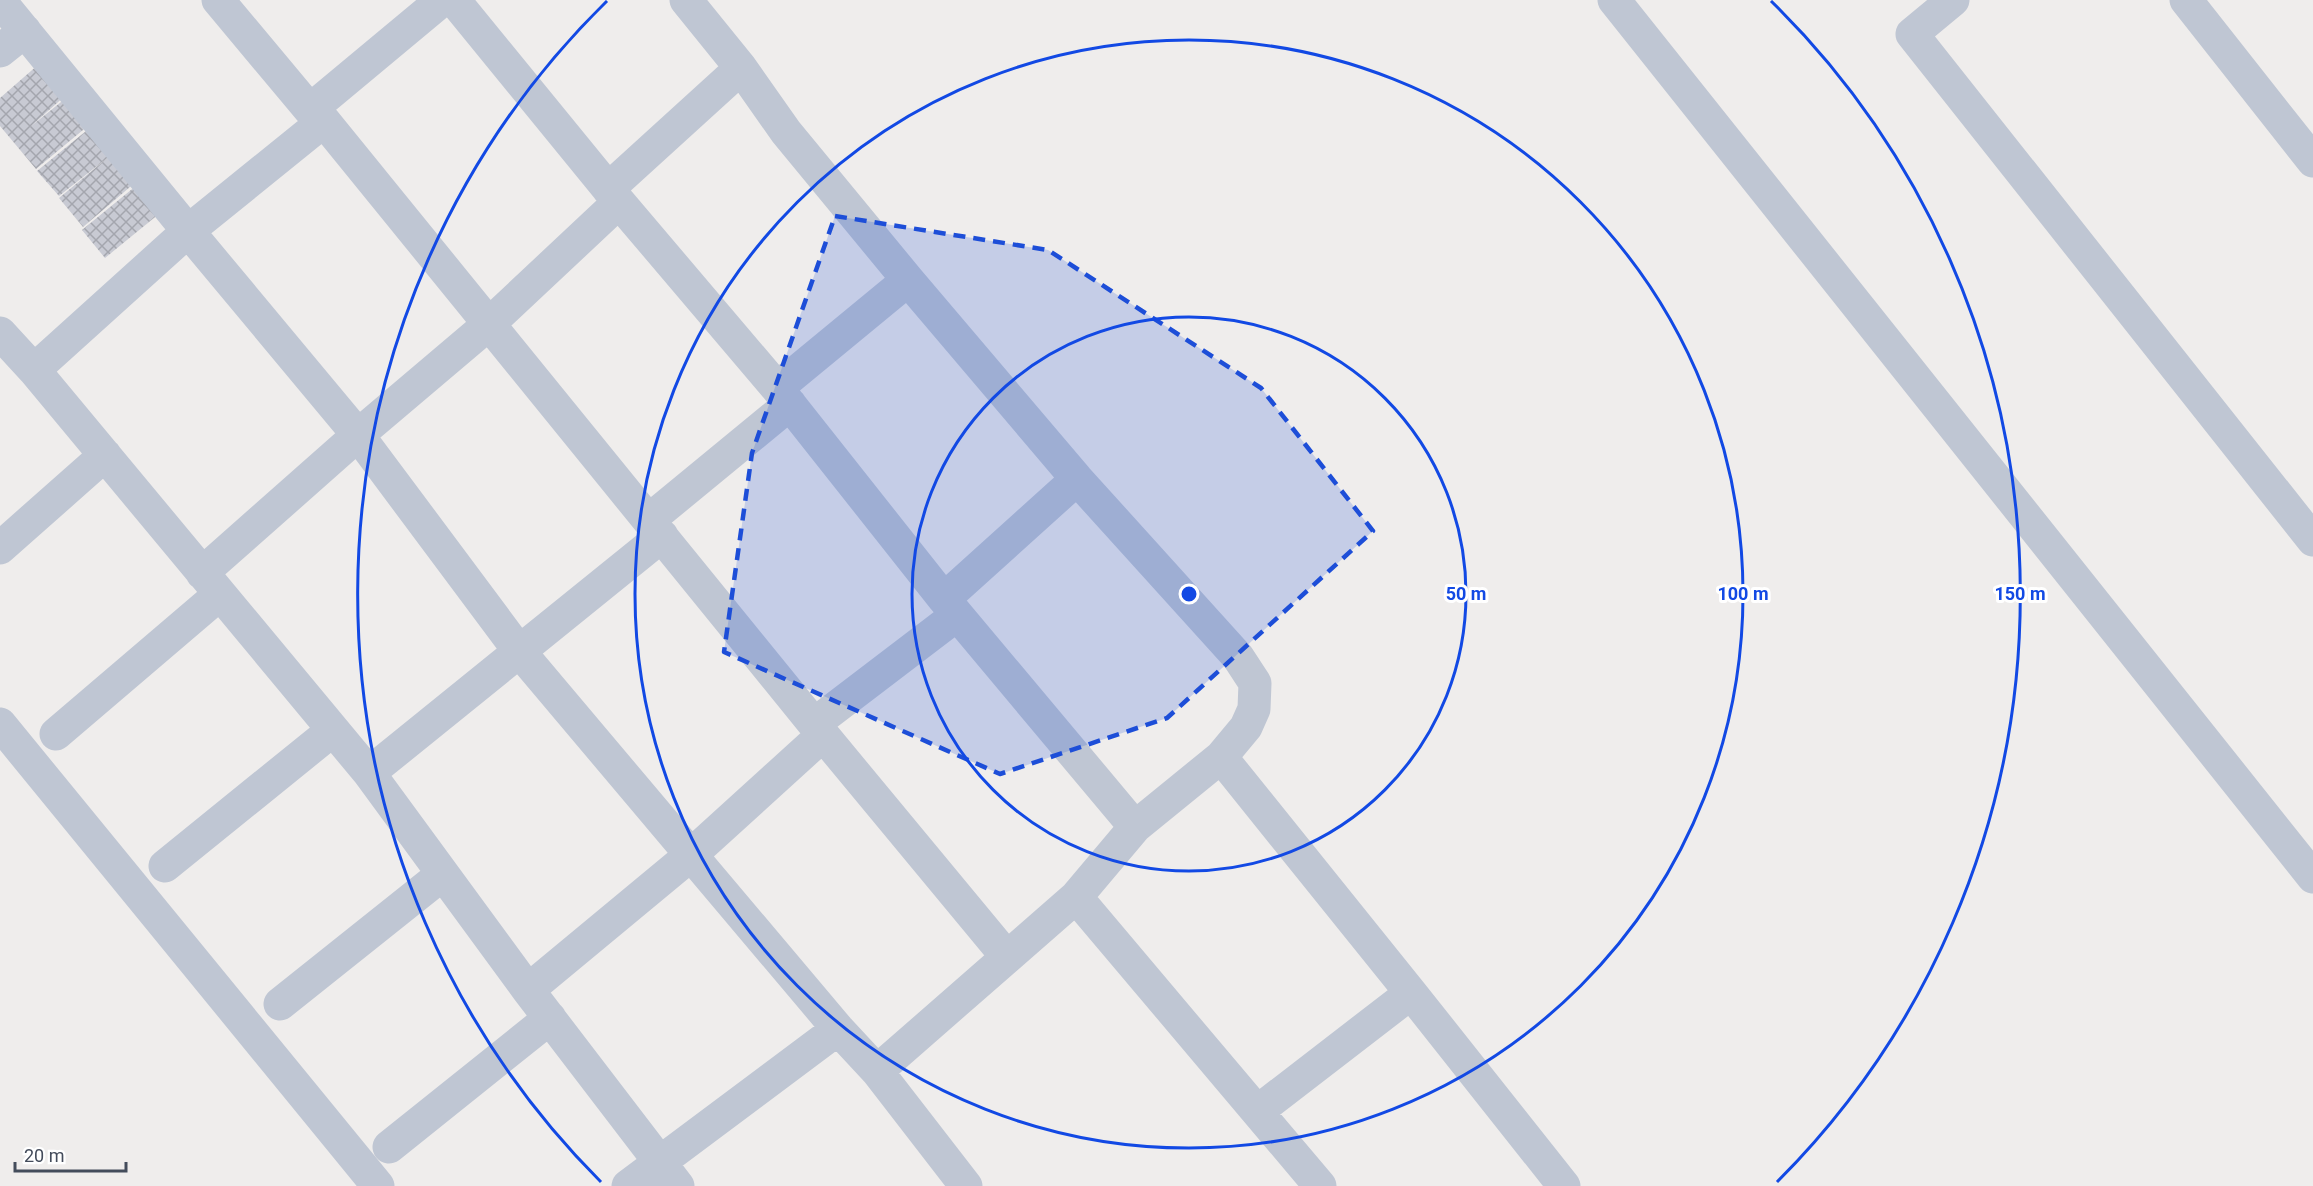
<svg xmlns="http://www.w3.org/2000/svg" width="2313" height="1186" viewBox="0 0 2313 1186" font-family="Roboto,sans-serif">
<defs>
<pattern id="building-cross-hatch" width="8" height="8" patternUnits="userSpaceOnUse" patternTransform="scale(1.5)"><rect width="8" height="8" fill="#c8cad3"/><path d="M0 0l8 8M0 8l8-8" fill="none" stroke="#a4a6ae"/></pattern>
</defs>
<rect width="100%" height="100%" fill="#efedec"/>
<path fill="url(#building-cross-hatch)" d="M39 64 66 95 30 127 66 98 89 125 36 169 0 126V98Z
M91 127 137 181 83 227 59 198 111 155 59 196 37 171Z
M137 185 160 213 105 258 82 230Z"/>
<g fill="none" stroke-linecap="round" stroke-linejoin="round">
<path stroke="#bfc6d3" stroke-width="33" d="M218 0 310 110 324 121 823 735 1007 957
M454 0 619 202 777 388 944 599 1135 827
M686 0 741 68 786 132 908 280 1077 479 1238 657 1255 683 1254 709 1246 727 1221 757 1135 827 1076 897 877 1071
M1614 0 2313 877
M1953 0 1912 34 2313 540
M2186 0 2313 161
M0 1 188 231 358 435 519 651 838 1029 877 1071 966 1186
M0 51 25 31
M310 110 442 0
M608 189 741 68
M0 333 34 370 369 773 528 990 678 1186
M34 370 188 231 324 121
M777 388 908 280
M649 520 790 404
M0 548 105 455
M202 573 358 435 489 324 619 202
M944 599 1077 479
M0 724 378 1186
M814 724 957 615
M56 734 220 594
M1221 757 1411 993 1564 1186
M369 773 662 536
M165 866 333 730
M1076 897 1320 1186
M528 990 692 854 823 735
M280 1004 443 874
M1258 1111 1411 993
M389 1147 550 1018
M628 1186 838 1029"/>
</g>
<path fill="#1d4ed8" fill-opacity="0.2" stroke="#1d4ed8" stroke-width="4.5" stroke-dasharray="12 8" stroke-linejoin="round" d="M835 216 1048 250 1261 388 1373 531 1167 718 1000 774 724 652 752 453Z"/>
<g fill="none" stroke="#1249e4" stroke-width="3">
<circle cx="1189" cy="594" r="277"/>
<circle cx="1189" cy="594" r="554"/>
<path d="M601 1182A831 831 0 0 1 607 1M1771 1A831 831 0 0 1 1777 1182"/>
</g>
<circle cx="1189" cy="594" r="9" fill="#1249e4" stroke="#fff" stroke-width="3"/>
<g font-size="18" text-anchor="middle" font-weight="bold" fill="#1249e4" stroke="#fff" stroke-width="6" stroke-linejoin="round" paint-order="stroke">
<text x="1466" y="600">50 m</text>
<text x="1743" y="600">100 m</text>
<text x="2020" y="600">150 m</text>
</g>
<path d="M15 1162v9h111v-9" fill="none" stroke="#444c5b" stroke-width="3"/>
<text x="24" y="1162" font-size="18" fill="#444c5b" stroke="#ffffff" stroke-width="4.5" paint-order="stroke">20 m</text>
</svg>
